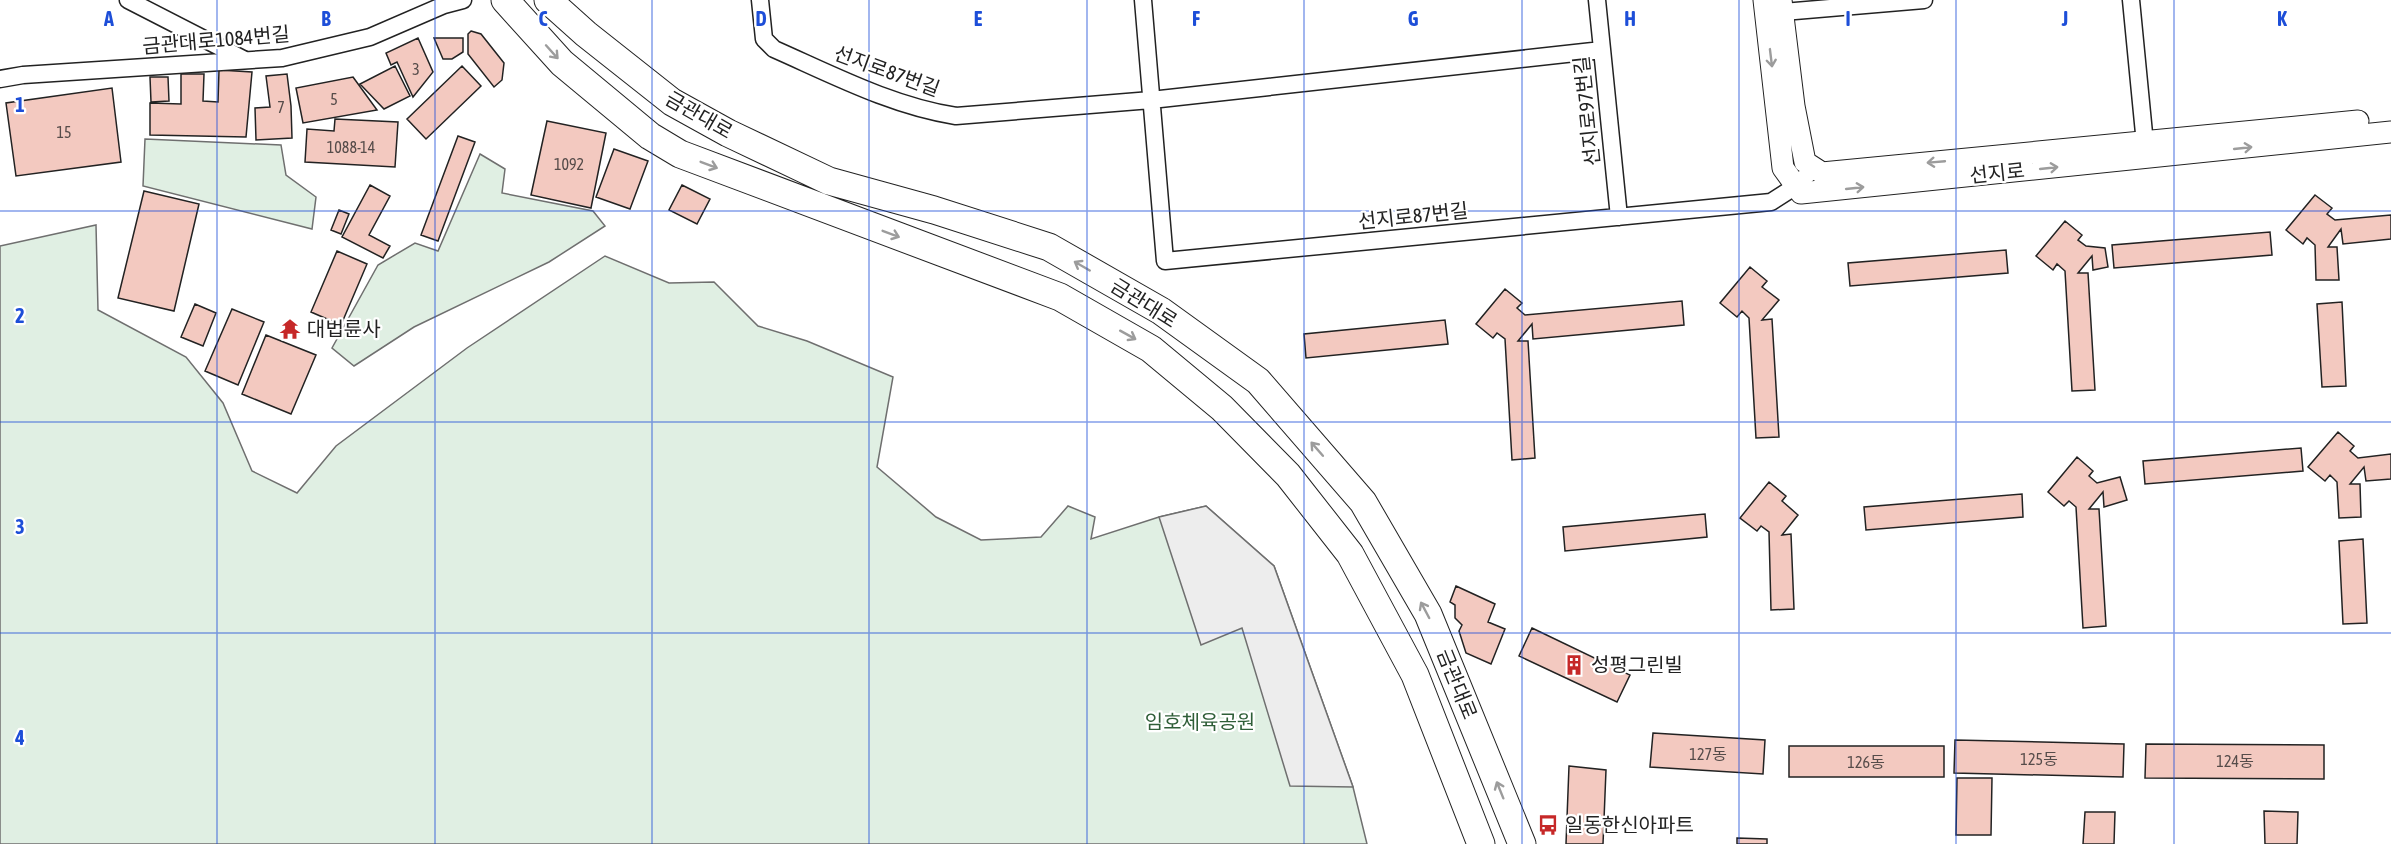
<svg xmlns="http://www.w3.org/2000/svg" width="2391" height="844" viewBox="0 0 2391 844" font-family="'Asap Condensed','Noto Sans KR',sans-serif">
<rect width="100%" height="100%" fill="#fff"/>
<path fill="#e0efe3" stroke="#6f6f6f" stroke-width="1.5" d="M145 139 281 145 286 175 316 197 312 229 143 186Z
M480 154 505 169 502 193 593 211 605 226 549 262 414 327 354 366 332 348 378 265 415 243 438 251Z
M96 225 98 310 186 357 223 403 252 471 297 493 336 446 467 348 605 256 669 283 714 282 758 326 807 341 893 377 877 467 936 517 981 540 1041 537 1068 506 1095 517 1091 539 1159 517 1206 506 1274 566 1353 787 1367 844H0V246Z"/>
<path fill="#ededed" stroke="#6f6f6f" stroke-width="1.5" d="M1206 506 1274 566 1353 787 1290 786 1242 628 1201 645 1159 517Z"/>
<path fill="#f3c9c0" stroke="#222" stroke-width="1.5" d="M471 31 481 34 504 63 502 80 494 87 468 54V34Z
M418 38 433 72 413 97 397 62 391 65 386 53Z
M434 38H463V52L452 59H443Z
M395 66 410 96 384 109 360 84Z
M462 66 481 86 426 139 407 119Z
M219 70 252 72 246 137 150 135V103L181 104V74H204L203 101 218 102Z
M287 74 291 106 292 138 256 140 255 108 270 107 266 76Z
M150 77H168L169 101 151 102Z
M353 77 377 110 303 123 296 88Z
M112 88 121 162 16 176 6 103Z
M335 119 398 122 395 167 305 162 307 129 334 131Z
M547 121 606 133 591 208 531 195Z
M458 136 475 142 438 241 421 235Z
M614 149 648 161 630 209 596 197Z
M370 185 390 196 369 235 390 246 383 258 342 237Z
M682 185 710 199 697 224 669 210Z
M144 191 199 204 174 311 118 298Z
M2315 195 2332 208 2327 214 2335 220 2391 215V239L2343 244 2341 229 2328 247H2337L2339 280H2316L2315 245 2307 238 2303 244 2286 230Z
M339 210 349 214 341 234 331 230Z
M2065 221 2082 235 2078 240 2086 246 2105 248 2108 267 2093 270 2092 256 2078 273H2088L2095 390 2072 391 2065 271 2057 264 2053 270 2036 256Z
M2270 232 2272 255 2114 268 2112 245Z
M2006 250 2008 273 1850 286 1848 263Z
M337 251 367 264 341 325 311 312Z
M1750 267 1767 281 1762 287 1779 300 1762 320 1772 319 1779 437 1756 438 1749 318 1742 311 1737 317 1720 303Z
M1505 289 1522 303 1517 308 1525 315 1682 301 1684 325 1533 339 1532 324 1518 341H1528L1535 458 1512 460 1505 339 1497 333 1493 338 1476 324Z
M2342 302 2346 386 2322 387 2317 304Z
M195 304 216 313 203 346 181 337Z
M232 309 264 322 238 385 205 371Z
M1445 320 1448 344 1306 358 1304 334Z
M266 335 316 355 291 414 242 394Z
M2338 432 2354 446 2350 451 2358 458 2391 454V479L2366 481 2364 467 2350 484H2360L2361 517 2339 518 2337 482 2330 475 2325 481 2308 467Z
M2301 448 2303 471 2145 484 2143 461Z
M2077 457 2093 471 2089 476 2097 483 2120 477 2127 500 2104 507 2103 492 2089 509H2099L2106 626 2083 628 2076 507 2069 501 2064 506 2048 492Z
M1769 482 1786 496 1782 501 1798 515 1782 535 1791 534 1794 609 1771 610 1769 532 1761 526 1757 531 1740 518Z
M2022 494 2023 517 1866 530 1864 507Z
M1705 514 1707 537 1565 551 1563 527Z
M2363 539 2367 623 2343 624 2339 541Z
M1456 586 1495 604 1488 622 1505 629 1491 664 1466 653 1459 631 1462 625 1455 618V605L1450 602Z
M1532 628 1630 675 1617 702 1519 656Z
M1653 733 1765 740 1763 774 1650 767Z
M1955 740 2124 744 2123 777 1954 773Z
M2146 744 2324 745V779L2145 778Z
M1789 746H1944V777H1789Z
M1569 766 1606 770 1603 844H1566Z
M1957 778H1992L1991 835H1956Z
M2264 811 2298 812 2297 844H2265Z
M2085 812H2115L2114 844H2083Z
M1737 838 1767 839V844H1737Z"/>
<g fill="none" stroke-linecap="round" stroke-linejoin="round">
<g stroke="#222" stroke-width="19">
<path id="minor" d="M128 0 245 60
M760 0 764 39 774 49C833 75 892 106 956 116L1151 100 1602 50
M1143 0 1165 261 1771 202 1796 186 1814 168
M1597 0 1619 217
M2131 0 2146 154
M1783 12 1924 0
M0 79 23 75 282 58 370 37 444 5 463 0"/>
</g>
<g stroke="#222" stroke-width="23">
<path id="tertiary" d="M1764 0 1783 168 1801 193 2391 132
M1781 0 1794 106 1805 162 1822 173 2358 121"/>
</g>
<g stroke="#222" stroke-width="29">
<path id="primary" d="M505 0 562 63 650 136 680 154 1060 297 1151 349 1222 408 1288 475 1350 554 1415 675 1481 844
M548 0 586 34 672 102 728 133 829 181 934 210 1049 247 1161 311 1258 381 1363 502 1428 614 1522 844"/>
</g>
<use href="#minor" stroke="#fff" stroke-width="16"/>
<use href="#tertiary" stroke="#fff" stroke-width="21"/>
<use href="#primary" stroke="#fff" stroke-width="27"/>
</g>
<defs><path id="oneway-shaft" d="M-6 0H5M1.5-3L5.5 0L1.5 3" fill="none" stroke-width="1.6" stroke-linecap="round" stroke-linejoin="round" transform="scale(1.5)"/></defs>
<g stroke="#9c9c9c">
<use href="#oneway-shaft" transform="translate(552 52) rotate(48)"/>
<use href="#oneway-shaft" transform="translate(1771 58) rotate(83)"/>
<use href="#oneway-shaft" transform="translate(2243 148) rotate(-6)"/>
<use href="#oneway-shaft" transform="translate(1936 162) rotate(175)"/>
<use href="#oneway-shaft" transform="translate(709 165) rotate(21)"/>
<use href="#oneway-shaft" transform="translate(2049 168) rotate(-6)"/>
<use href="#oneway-shaft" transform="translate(1855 188) rotate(-6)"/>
<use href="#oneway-shaft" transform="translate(891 234) rotate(21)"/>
<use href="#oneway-shaft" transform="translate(1082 266) rotate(-150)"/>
<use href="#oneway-shaft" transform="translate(1128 335) rotate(29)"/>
<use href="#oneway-shaft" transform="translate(1317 449) rotate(-131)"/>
<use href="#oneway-shaft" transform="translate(1425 610) rotate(-118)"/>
<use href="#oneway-shaft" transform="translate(1500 790) rotate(-112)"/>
</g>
<path fill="none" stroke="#1d4ed8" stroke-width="1.5" stroke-opacity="0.55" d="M217 0V844M435 0V844M652 0V844M869 0V844M1087 0V844M1304 0V844M1522 0V844M1739 0V844M1956 0V844M2174 0V844M0 211H2391M0 422H2391M0 633H2391"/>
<defs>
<g id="temple-bare" transform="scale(1.62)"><path d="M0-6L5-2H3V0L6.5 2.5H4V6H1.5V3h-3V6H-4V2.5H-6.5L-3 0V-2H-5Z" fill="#c62828" stroke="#fff" stroke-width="2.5" paint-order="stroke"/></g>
<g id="building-bare" transform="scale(1.62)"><path d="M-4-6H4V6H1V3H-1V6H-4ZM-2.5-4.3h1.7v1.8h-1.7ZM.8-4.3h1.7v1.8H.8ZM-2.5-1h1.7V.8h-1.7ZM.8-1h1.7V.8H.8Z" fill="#c62828" stroke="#fff" stroke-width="2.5" paint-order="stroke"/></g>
<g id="bus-bare" transform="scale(1.62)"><path d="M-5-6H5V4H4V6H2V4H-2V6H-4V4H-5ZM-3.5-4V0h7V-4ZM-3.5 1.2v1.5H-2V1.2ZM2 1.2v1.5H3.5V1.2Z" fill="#c62828" stroke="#fff" stroke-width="2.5" paint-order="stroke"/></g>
</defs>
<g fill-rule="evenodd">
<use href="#temple-bare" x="290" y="329"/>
<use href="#building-bare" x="1574" y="665"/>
<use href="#bus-bare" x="1548" y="825"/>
</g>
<g text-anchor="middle" stroke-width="4.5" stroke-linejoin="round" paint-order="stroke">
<g font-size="16" fill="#564c4a">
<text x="416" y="75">3</text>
<text x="334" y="105">5</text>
<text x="281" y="113">7</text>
<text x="64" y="138">15</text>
<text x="351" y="153">1088-14</text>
<text x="569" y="170">1092</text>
<text x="1708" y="760">127동</text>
<text x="2039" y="765">125동</text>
<text x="2235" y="767">124동</text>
<text x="1866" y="768">126동</text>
</g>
<g font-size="20" fill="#222" stroke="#fff">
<text transform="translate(216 40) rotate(-5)" y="7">금관대로1084번길</text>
<text transform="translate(887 71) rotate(20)" y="7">선지로87번길</text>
<text transform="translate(1587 111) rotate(-96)" y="7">선지로97번길</text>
<text transform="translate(699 115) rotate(30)" y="7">금관대로</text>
<text transform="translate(1997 173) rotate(-6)" y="7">선지로</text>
<text transform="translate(1413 216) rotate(-6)" y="7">선지로87번길</text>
<text transform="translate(1144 303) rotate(32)" y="7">금관대로</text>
<text transform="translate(1457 684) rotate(68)" y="7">금관대로</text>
</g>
<g font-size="20" fill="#222" stroke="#fff" text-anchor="start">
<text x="307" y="336">대법륜사</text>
<text x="1591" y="672">성평그린빌</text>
<text x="1565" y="832">일동한신아파트</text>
</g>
<g font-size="20" fill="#2f5e38" stroke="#fff">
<text x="1200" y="729">임호체육공원</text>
</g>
</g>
<g font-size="20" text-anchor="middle" font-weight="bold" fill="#1d4ed8" stroke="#fff" stroke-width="4.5" stroke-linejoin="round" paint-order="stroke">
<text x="109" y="26">A</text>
<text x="326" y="26">B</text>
<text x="543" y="26">C</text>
<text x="761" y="26">D</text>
<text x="978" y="26">E</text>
<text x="1196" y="26">F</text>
<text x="1413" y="26">G</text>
<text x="1630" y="26">H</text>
<text x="1848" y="26">I</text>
<text x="2065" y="26">J</text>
<text x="2282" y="26">K</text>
<text x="20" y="112">1</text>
<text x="20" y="323">2</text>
<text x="20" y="534">3</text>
<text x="20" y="745">4</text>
</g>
</svg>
